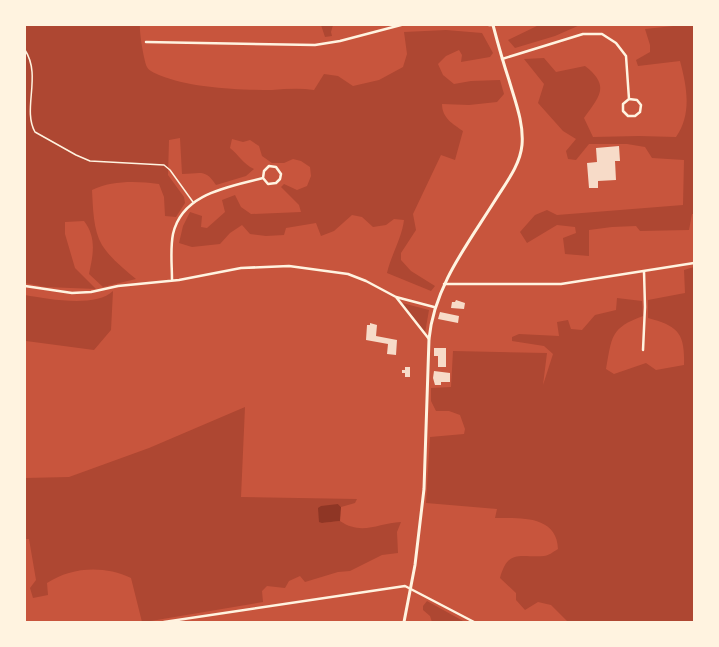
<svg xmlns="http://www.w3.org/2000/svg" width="719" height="647" viewBox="0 0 719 647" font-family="Commissioner,sans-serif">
<rect width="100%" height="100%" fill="#c8553d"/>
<path fill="#ae4732" d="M25 25H140C139 31 144 61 147 67 149 71 155 73 159 75 191 88 237 90 272 90 286 89 300 88 314 90L324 74 338 76 353 86 379 80 403 67 407 54 404 32 446 30 482 33 493 53 490 57 461 62 462 55 459 50 446 56 438 64 443 75 454 84 471 81 500 80 504 94 497 102 469 105 442 104C442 118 453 124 463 131L455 160 441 155 413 214 416 230 401 253V260L411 271 435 286 431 291 387 273C391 255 402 238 404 220L394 219 386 225 373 227 362 217 352 215 334 231 321 236 316 223 286 228 284 235 266 236 250 234 242 225 230 233 220 244 192 247 179 243 183 226 190 212 202 216 201 227 207 228 225 212 222 200 235 195 241 207 251 214 301 212 299 205 281 187 284 184 297 190 307 186 311 176 310 167 301 161 293 159 284 163H272L262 156 259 146 250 140 243 142 232 139 230 148C239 155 243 164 254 169L246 176 216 185C205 168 200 174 182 174L180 138 169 140 168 175 184 197 185 203 176 217 165 216 164 197 159 184C138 181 112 180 92 190 93 207 93 230 102 245 110 258 124 269 136 279L103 287 89 274C93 255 97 238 84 221L65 222V234L75 268 96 289 45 287 25 283Z
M321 25H333L331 32 332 36 325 37Z
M539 25H580L555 36 515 48 508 40Z
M683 25H694V214H692L689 230 640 231 636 226 612 227 589 230V256L565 254 563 238 576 233 575 227 557 225 527 243 520 232 535 215 547 210 557 215 683 205 684 160 652 158 645 147 627 144H589L576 160 568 159 566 151 576 139 563 131 538 103 544 84 524 59 544 58 556 72 585 66C611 86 599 97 584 118L593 137 639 136 676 137C692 114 687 87 680 61L638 66 636 60 650 52V45L645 29Z
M694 267V622H568L551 605 538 602 525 610 516 600V593L500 578C508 548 521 558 544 556 548 556 553 552 558 549 557 515 520 518 495 518L497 509 426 503 430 437 464 434 465 429 460 415 449 411H436L431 401V388L451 387 453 351 547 353 543 385 553 354 544 346 512 341V337L519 334 559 336 557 322 568 320 571 329 582 330 595 315 616 310 617 298 642 301 643 316C610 328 612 337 606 369L614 374 646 363 656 370 684 365C685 333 678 326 648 318V300L685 293 684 270Z
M113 291 111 330 94 350 26 341 25 349V295C47 299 96 308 113 291Z
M402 303 429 310 425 333Z
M245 407 241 497 357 499 355 503 341 507 338 504 322 523 340 521C362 536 378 523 401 522L397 532 398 553 382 555 350 571 338 572 305 582 300 576 289 581 285 588 267 586 262 591 263 602 145 622H142L131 578C104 565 71 567 47 583L48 595 33 598 30 588 36 580 29 539H25V478L69 477 149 448Z
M427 601 465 622H432L430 616 423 610V606Z"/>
<path fill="#8f3625" d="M338 504 341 507 340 521 322 523 319 522 318 508 321 506Z"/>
<path fill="#f7dbc8" d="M619 146 620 161H615L616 180 598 181V188H589L587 163 597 162 596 148Z
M456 300 465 303 464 309 451 308 452 302H455Z
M440 312 459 316 458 323 438 319Z
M370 323 377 325 376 336 397 340 396 355 387 354 388 344 366 340 367 325H370Z
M434 348H446V367H438V356H434Z
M405 367H410V377H405V373H402V370H405Z
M434 371 450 373V382H441V385H435L433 378Z"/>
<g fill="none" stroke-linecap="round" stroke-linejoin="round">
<path stroke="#fff3e0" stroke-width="1.5" d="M25 50C42 76 22 109 35 132L76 155 90 161 164 165 170 170 193 202"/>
<path stroke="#fff3e0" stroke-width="2.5" d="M489 25H493
M146 42 315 45 340 41 401 25
M502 59 583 34H602L616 43 626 56 629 99 637 100 641 105 640 112 635 116H628L623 111V104L629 99
M172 280C172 265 170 249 173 234 182 193 229 187 263 178L268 184 276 183 280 179 281 174 276 167 269 166 264 171 263 178
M444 284H561L694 263
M25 286 72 293 91 292 118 286 179 280 241 268 289 266 348 274 366 281 396 297 434 307
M396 297 429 339
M643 350 645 307 644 271
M164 622 405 586 474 622"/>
<path stroke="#fff3e0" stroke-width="3" d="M404 622 415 565 424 489 429 339C434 287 467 245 494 202 505 184 520 166 522 145 524 123 515 101 509 80 503 62 498 44 493 25"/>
</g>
<rect width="719" height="647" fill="none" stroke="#fff3e0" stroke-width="52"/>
</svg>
